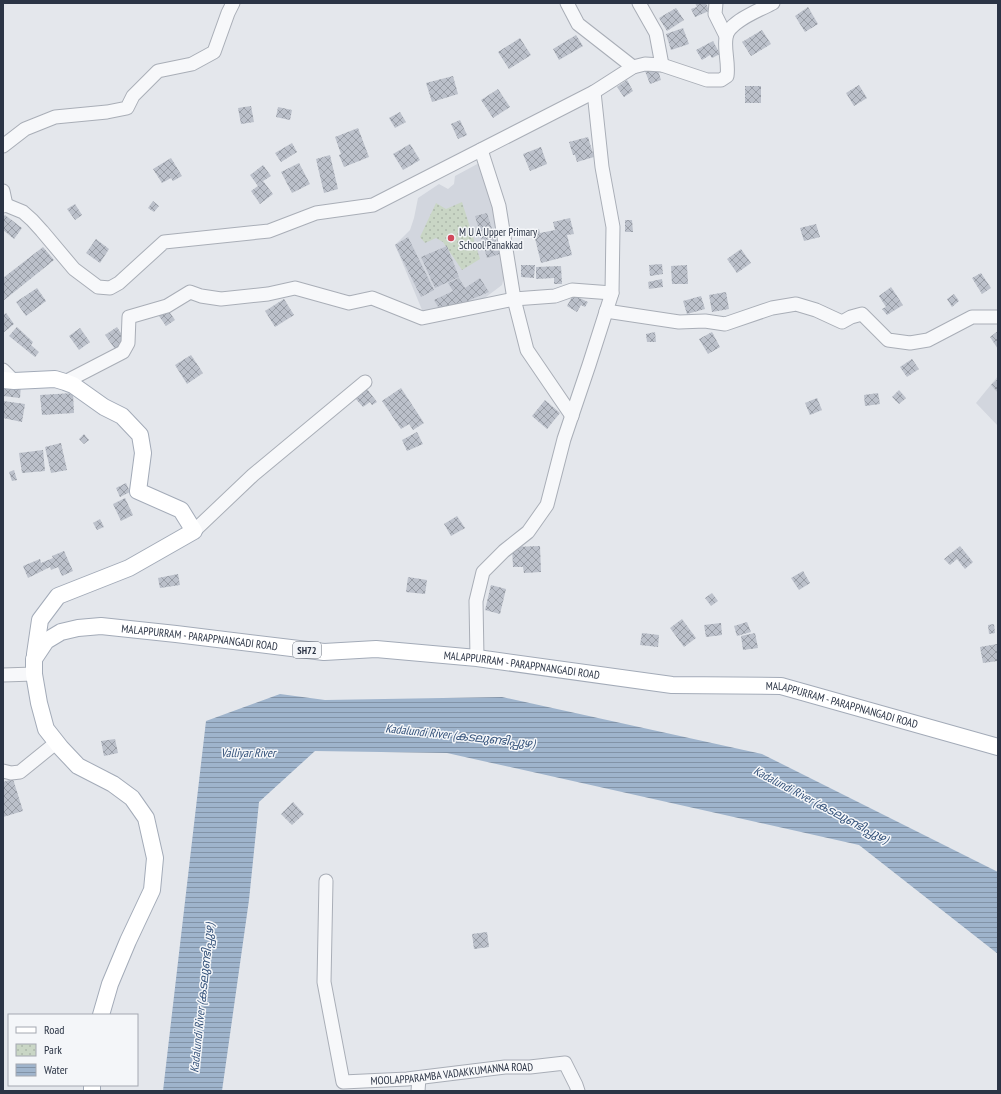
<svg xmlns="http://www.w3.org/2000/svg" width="1001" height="1094" viewBox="0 0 1001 1094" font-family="'PT Sans Narrow','Noto Sans Malayalam',sans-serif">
<defs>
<pattern id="park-dots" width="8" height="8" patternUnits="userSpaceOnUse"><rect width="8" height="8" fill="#c9d6c5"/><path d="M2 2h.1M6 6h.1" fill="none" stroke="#adb8ab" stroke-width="1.8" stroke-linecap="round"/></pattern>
<pattern id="water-rules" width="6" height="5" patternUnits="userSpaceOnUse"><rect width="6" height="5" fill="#9fb4cc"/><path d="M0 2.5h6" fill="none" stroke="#8293a7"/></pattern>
<pattern id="building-cross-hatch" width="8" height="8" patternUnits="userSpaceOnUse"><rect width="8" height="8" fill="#bbc0ca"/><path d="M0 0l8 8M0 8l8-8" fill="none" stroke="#989da6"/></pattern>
</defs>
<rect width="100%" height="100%" fill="#e4e7ec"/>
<path fill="#d2d6de" d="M481 162 493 200 507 266 502 285 474 306 425 317 395 245 410 230 414 218 418 198 439 184 448 189 454 184 455 176Z
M998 376V426L976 403Z"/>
<path fill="url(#park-dots)" d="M462 202 480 259 462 270 443 242 436 238 425 243 420 237 436 203 446 209Z"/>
<path fill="url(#water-rules)" d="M280 694 325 700 502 697 762 754 998 872V954L859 845 447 753 315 751 259 802 249 900 222 1091H163L206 721Z"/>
<path fill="url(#building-cross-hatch)" d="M695 3H706L709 11 695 17 691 9 697 7Z
M808 7 818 24 805 32 795 16Z
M676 8 684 20 667 31 659 18Z
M683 28 689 44 671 50 666 34Z
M762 30 771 44 751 56 742 42Z
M576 35 583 46 559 60 553 49Z
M520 38 531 55 509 69 498 52Z
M713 41 720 54 712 58 710 55 702 60 696 50Z
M657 67 661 80 650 84 645 71Z
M453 76 458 94 432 102 426 83Z
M627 80 633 91 624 97 617 87Z
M859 85 867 98 854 106 846 93Z
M745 86H761V103H745Z
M498 89 510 107 493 118 481 100Z
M251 106 254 122 241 124 238 108Z
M278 107 292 110 290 120 276 117Z
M400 112 406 122 395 128 389 118Z
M460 120 467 135 458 139 451 124Z
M358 128 369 157 344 167 339 155 341 154 335 137Z
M588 137 594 157 577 162 575 155H573L569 142Z
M292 143 297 152 281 162 275 153Z
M410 144 420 160 403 170 393 154Z
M541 147 547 164 530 171 523 154Z
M330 155 338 189 324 193 316 159Z
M171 158 182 176 173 181 171 178 162 183 153 169Z
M299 163 310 184 292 193 281 172Z
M263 165 271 176 263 181 273 194 260 204 251 191 258 186 250 175Z
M153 201 159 206 154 212 148 208Z
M75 204 82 215 75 220 67 209Z
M487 213 500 254 487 258 475 216Z
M5 215 22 228 14 239 3 230V217Z
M570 218 574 234 567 235 572 255 541 263 533 230 539 229 540 233 555 230 553 222Z
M625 220H632L633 232H625Z
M816 224 820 237 804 241 800 228Z
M408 237 434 290 421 297 395 245Z
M96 239 109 249 100 263 86 253Z
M447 246 459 277 435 288 421 257Z
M43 247 54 260 3 301V278Z
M741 249 751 263 737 273 727 259Z
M662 264 663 274 650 276 649 265Z
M521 265H535L534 278 521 277Z
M687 265 688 284H672L671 266Z
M561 266 562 284H554V278L536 279V267Z
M981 273 991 288 982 294 972 278Z
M459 278 465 288 480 278 489 292 441 312 434 300 453 291 448 283Z
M662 279 663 287 649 289 648 282Z
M891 287 903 305 887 315 882 309 886 307 879 296Z
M37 288 46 301 26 316 16 302Z
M726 292 729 309 712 312 709 295Z
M954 294 959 301 952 307 947 299Z
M573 295 588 302 585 307 581 305 577 312 567 306Z
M701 296 705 309 687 314 683 301Z
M284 299 294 315 275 327 265 311Z
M168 310 175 320 166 326 159 316Z
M6 313 14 324 3 333V315Z
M17 327 33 342 31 345 39 352 35 357 9 336Z
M117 327 126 341 115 349 105 335Z
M80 328 90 342 79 350 69 336Z
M998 331V349L990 337Z
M655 332 656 342H647L646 334Z
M712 332 720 347 708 354 699 339Z
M191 355 203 373 187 384 175 365Z
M912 359 919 369 907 377 900 367Z
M998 379V393L991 385Z
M3 384 21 385 20 398 3 396Z
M401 388 424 423 413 430 409 424 401 429 382 401Z
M367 389 377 402 372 405 370 402 363 407 355 398Z
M899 390 906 398 899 404 892 397Z
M73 393 74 413 42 415 40 395Z
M878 393 880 404 865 406 864 395Z
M817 398 822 410 810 415 805 403Z
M545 400 560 413 547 429 532 416Z
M3 401 25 404 22 422 3 418Z
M417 432 423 444 407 451 402 440Z
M84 434 89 440 84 444 79 439Z
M61 443 67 470 51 473 45 447Z
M43 450 45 471 22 473 19 453Z
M14 470 17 480 12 481 9 472Z
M126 483 130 492 120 497 116 488Z
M125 498 133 515 121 521 113 504Z
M457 516 465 528 451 536 444 524Z
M100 519 104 527 97 530 93 523Z
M540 546 541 572 524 573 523 567H513L512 547Z
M960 546 973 562 965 569 957 559 950 565 944 559Z
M64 551 73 571 62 576 58 567 51 570 50 567 28 578 23 566 40 559 41 563 53 558 52 556Z
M803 571 810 583 799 590 791 578Z
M178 574 180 585 160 588 158 578Z
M408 577 427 580 425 594 406 592Z
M491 585 506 589 500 614 485 610Z
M712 593 718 601 711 606 705 598Z
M682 619 696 638 684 647 670 628Z
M747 622 751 632 737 636 734 626Z
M721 623 722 635 706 637 704 625Z
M994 624 995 633 989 634 988 625Z
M642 633 659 635 658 647 640 645Z
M755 633 758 648 743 650 741 636Z
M997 644 998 661 983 663 980 647Z
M115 739 118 753 104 756 101 741Z
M13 779 23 811 3 817V782Z
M293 802 304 814 292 825 281 814Z
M487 932 489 947 474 949 472 934Z"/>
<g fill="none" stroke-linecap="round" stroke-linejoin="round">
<g stroke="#a9aeb7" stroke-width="15">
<g id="minor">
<path d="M567 3 578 24 633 67"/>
<path d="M639 3 656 33 662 65"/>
<path d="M716 3 715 14 726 36"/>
<path d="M3 146 25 129 55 117 107 112 127 108 133 96 158 71 192 64 214 52 228 13 233 3"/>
<path d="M481 150 499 206 514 299 527 350 572 416"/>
<path d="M3 191 6 205"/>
<path d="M3 206 6 205 23 212 32 220 42 231 74 269 98 287 110 288 119 283 164 242 269 231 316 213 373 205 594 92 633 67 645 64 662 65 707 80H721L727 76C729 63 724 50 726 38 727 22 760 10 773 3"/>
<path d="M606 311 679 322 705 321 725 324 772 308 796 304 816 310 842 322 851 317 862 314 888 340 910 343 928 340 972 317H998"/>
<path d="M3 370 14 381"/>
<path d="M65 382 123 352 128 343 129 317 167 306 190 292 201 296 221 299 268 294 295 288 349 303 372 298 422 318 514 299 555 296 572 290 612 293"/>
<path d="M194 531 253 475 365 382"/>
<path d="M477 658 476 601 483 572 504 551 528 532 547 505 564 439 589 365 612 293 613 227 602 167 594 92"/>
<path d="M3 675 34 674"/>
<path d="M3 771 11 773 20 772 57 742"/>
<path id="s1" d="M326 881 324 982 343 1082 407 1079 505 1067H530L565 1063 576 1085 578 1091"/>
<path d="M418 1091 419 1078"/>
</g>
</g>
<g stroke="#a3abb8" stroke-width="18">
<g id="major">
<path d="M3 380 14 381 55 379 65 382 73 385 104 407 122 416 140 435 143 453 138 491 181 510 194 531 129 568 58 596 40 620 35 654"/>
<path id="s2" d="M101 1015 110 984 128 941 152 890 155 858 146 818 132 798 113 784 78 766 61 748 46 729 39 703 34 674V659L46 641 61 632 78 628 101 626 176 634 324 652 376 649 477 658 672 685 781 686 998 747"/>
<path d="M92 1091V1085"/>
</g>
</g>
<use href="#minor" stroke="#f7f8fa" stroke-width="13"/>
<use href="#major" stroke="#fff" stroke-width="16"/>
</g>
<circle fill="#d1495b" stroke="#f4f6f9" stroke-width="1.5" cx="451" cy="238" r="4"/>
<g text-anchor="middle" stroke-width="3" stroke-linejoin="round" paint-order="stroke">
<rect fill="#f4f6f9" stroke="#676e7b" stroke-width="1" x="293" y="642" width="28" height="16" rx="3"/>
<g font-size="10" font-weight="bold" fill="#2b3445">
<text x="307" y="654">SH72</text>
</g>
<g font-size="11" fill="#2b3445" stroke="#f4f6f9" text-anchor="start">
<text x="459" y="236">M U A Upper Primary<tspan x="459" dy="13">School Panakkad</tspan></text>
</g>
<g font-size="11" fill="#2b3445" stroke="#f4f6f9">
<text dy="4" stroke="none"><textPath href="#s2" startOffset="595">MALAPPURRAM - PARAPPNANGADI ROAD</textPath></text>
<text dy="4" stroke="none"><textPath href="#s2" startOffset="919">MALAPPURRAM - PARAPPNANGADI ROAD</textPath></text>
<text dy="4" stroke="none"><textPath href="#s2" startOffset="1243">MALAPPURRAM - PARAPPNANGADI ROAD</textPath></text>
<text dy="4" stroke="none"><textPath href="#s1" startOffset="312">MOOLAPPARAMBA VADAKKUMANNA ROAD</textPath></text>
</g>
<g font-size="12" font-style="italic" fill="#34527a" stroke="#f4f6f9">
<text transform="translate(460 736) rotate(6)" y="4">Kadalundi River (കടലുണ്ടിപ്പുഴ)</text>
<text x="248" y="757">Valliyar River</text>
<text transform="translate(821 805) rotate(28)" y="4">Kadalundi River (കടലുണ്ടിപ്പുഴ)</text>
<text transform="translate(202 998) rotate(-84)" y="4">Kadalundi River (കടലുണ്ടിപ്പുഴ)</text>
</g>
</g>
<rect width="1001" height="1094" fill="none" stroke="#2b3445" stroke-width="8"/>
<rect x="8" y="1014" width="130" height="72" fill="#f4f6f9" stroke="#a4a8b1"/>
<rect x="16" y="1027" width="20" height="6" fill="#ffffff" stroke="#a4a8b1"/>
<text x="44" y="1034" font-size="12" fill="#2b3445">Road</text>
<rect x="16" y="1044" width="20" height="12" fill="url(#park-dots)" stroke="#a4a8b1"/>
<text x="44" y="1054" font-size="12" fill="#2b3445">Park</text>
<rect x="16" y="1064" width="20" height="12" fill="url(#water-rules)" stroke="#a4a8b1"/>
<text x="44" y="1074" font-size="12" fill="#2b3445">Water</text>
</svg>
